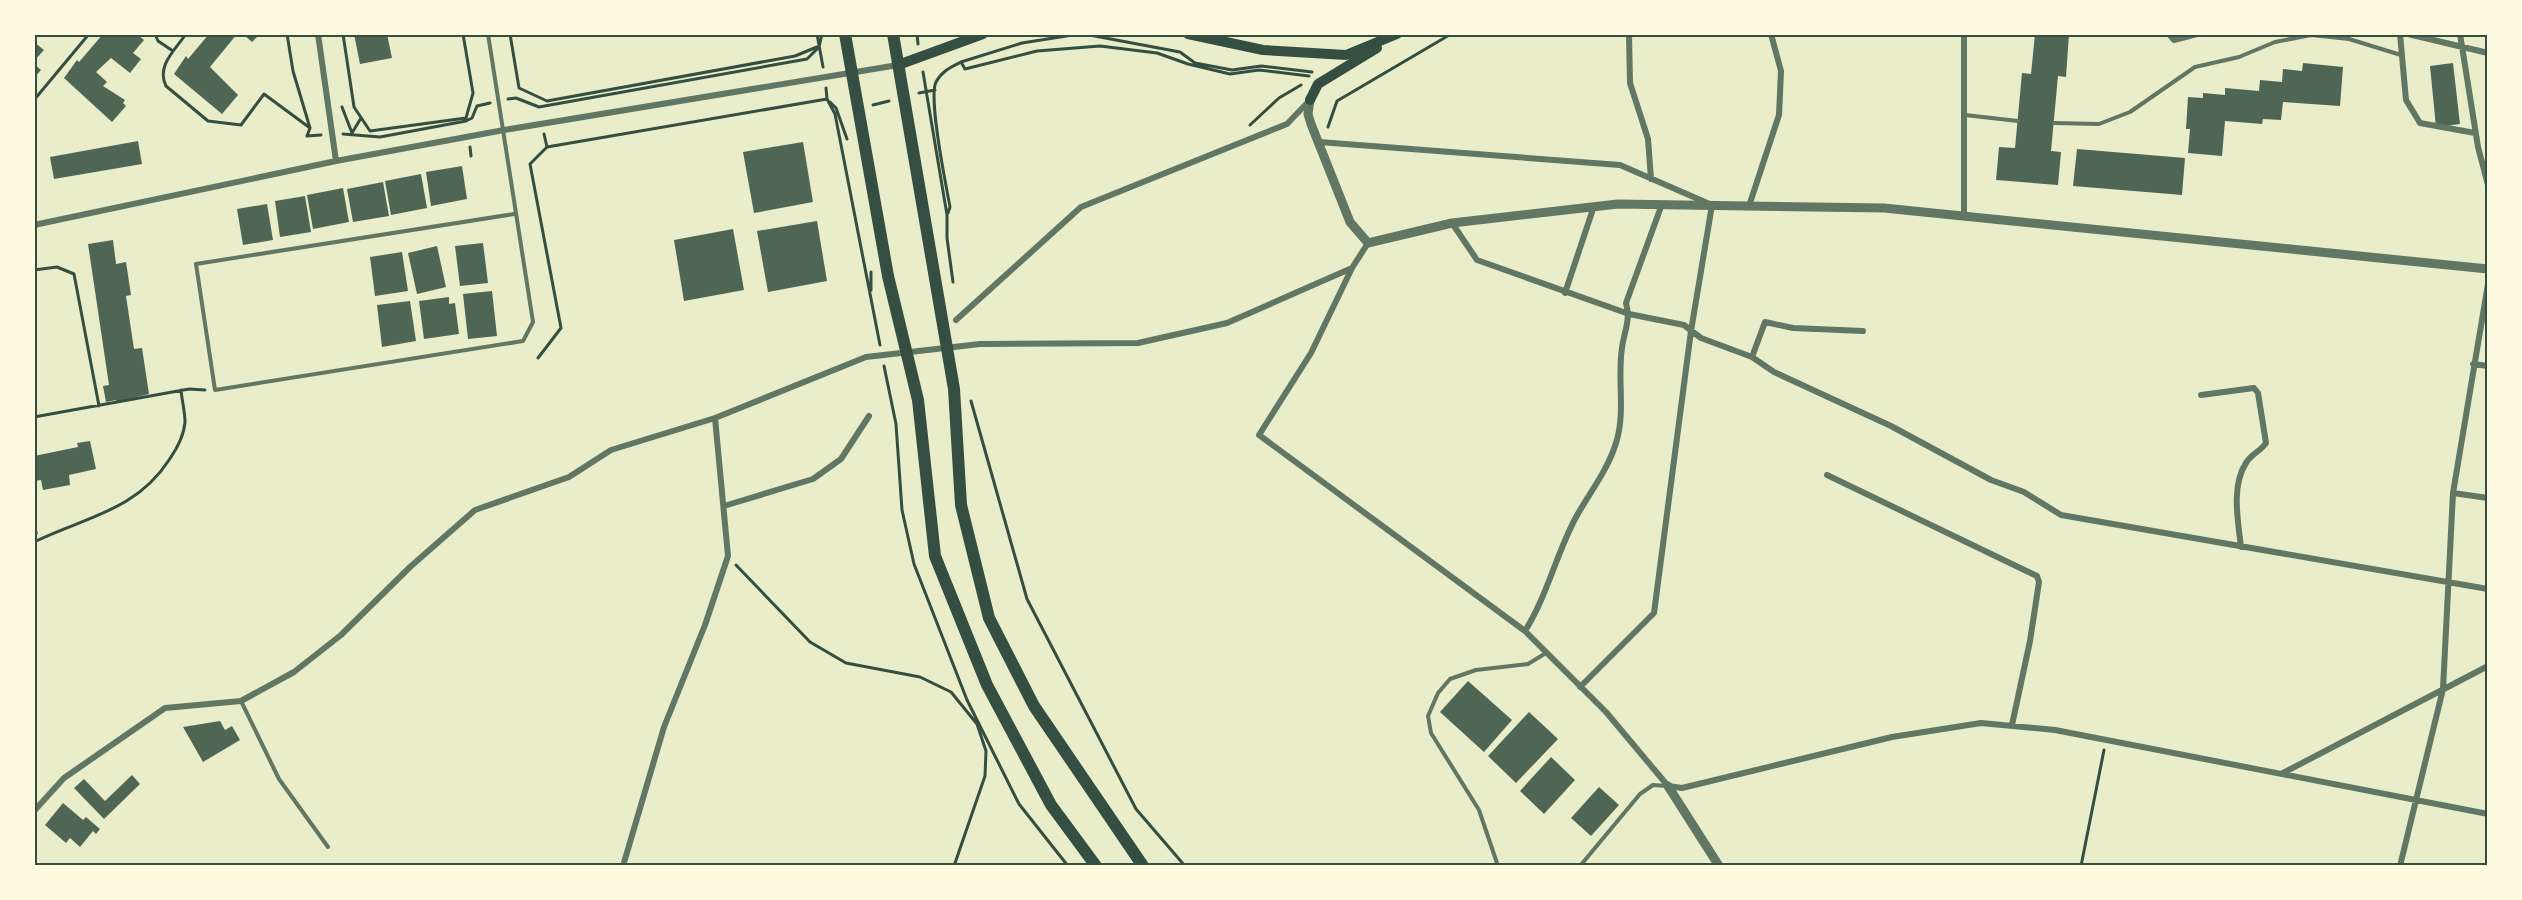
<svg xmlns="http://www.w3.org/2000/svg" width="2522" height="900" viewBox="0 0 2522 900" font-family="'Sofia Sans Condensed',sans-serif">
<rect width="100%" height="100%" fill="#e9edc9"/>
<path fill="#4f6655" d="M103 34H137L144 40 133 53 141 59 130 73 111 58 96 72 107 82 103 86 125 100 123 103 126 106 112 122 64 78 77 60 79 62Z
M209 34H237L210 67 238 95 222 114 174 74 186 56 188 59Z
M243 34H254L257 37 252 42Z
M354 34H387L392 58 360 64Z
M2035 34H2069L2066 77 2058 76 2051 151 2061 152 2058 185 1996 180 1999 147 2015 148 2022 73 2031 74Z
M34 42 44 50 34 61Z
M2303 63 2343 67 2340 106 2283 102 2281 120 2263 119 2262 124 2225 121 2222 156 2188 153 2190 129H2186L2188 97 2203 98V93L2225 95V88L2259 91 2260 80 2282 82 2283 69 2302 71Z
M2453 63 2460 124 2436 127 2430 66Z
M34 64 41 70 34 78Z
M138 141 142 164 54 179 50 157Z
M803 142 813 202 754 213 743 152Z
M2077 149 2185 158 2182 195 2073 186Z
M462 166 467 199 431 206 426 172Z
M421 174 427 208 391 215 385 181Z
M383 182 389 216 353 222 347 189Z
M343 188 349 222 313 229 307 195Z
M305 196 311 232 280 237 275 201Z
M267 204 273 240 243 245 237 209Z
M817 221 827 281 768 292 757 231Z
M733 229 744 290 684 301 674 240Z
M113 240 116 264 126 262 131 295 126 296 134 349 142 348 149 394 116 402V400L106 402 103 386 109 385 88 244Z
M483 243 488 283 460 286 455 246Z
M437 246 446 287 417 294 408 253Z
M402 252 408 291 375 296 370 257Z
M492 291 497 336 468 339 463 294Z
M449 297V304L455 303 459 334 424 339 419 301Z
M410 301 416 341 382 347 377 305Z
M90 441 96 469 69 475 70 485 43 490 41 480 34 481V456L78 447 77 443Z
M34 519 38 534 34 535Z
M1468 681 1512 720 1484 752 1440 712Z
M1529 712 1558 739 1516 783 1488 756Z
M220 721 225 730 232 726 240 740 203 762 183 727Z
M1551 757 1575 780 1544 814 1520 791Z
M132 775 140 784 104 819 74 788 84 779 105 801Z
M1599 787 1619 805 1591 836 1571 818Z
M63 803 83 820 86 817 100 829 96 834 93 831 80 847 70 838 66 843 45 825Z"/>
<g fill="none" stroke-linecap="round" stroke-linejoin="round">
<path stroke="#344e41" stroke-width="3" d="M155 34 158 41 173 51
M186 34C175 50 156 66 166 86L208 121 241 125 264 94 310 128
M287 34 293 71 310 128 307 136 321 135
M343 34 354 107 370 131 466 118 473 93 463 34
M510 34 519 88 547 101 795 56 817 47
M817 34 823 67
M917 34 918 44
M1084 34 1180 52 1195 63 1232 70 1261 66 1312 72
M961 62 1022 43 1079 34
M923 72 947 215V238L953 282
M826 88 827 99 835 114 880 345
M919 93 935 90
M508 99 516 98 539 107 807 59 819 47 822 34
M34 100 89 34
M830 102 836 108 847 139
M873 105 889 101
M342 107 352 133
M1250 125 1279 98 1301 85
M1328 127 1337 101 1451 34
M352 133 361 118
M343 134 380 137 466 121 472 118 477 106 490 103
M544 134 547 147
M470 147 471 156
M948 213 950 207C946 185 928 98 936 82 942 71 951 67 961 62L965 69 1037 51 1100 46 1157 53 1188 64 1230 74 1259 70 1309 76
M34 270 57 267 74 274 99 406
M871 272V290
M538 358 561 328 530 164 547 147 827 99
M884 366 896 424 902 510 914 564 967 700 1019 804 1068 866
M971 401 1027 599 1136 809 1185 866
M34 417 189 389 205 390
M34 542C85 517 136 511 169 460 176 450 184 436 185 422 185 412 182 401 181 390
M736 565 810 642 846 663 920 677 951 692 977 724 986 751 985 776 954 866
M2081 866 2104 750"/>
<path stroke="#617663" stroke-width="4" d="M488 34 533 322 523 341 215 390 196 264 514 214
M1965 115 2018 121
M2054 123 2099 124 2130 112 2195 67 2239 57 2275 42 2311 35 2349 39 2401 55
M241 701 279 779 328 847
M1498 866 1479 810 1431 733 1428 716 1438 693 1450 679 1476 670 1528 664 1546 653
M1580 866 1640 794 1653 785 1667 786"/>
<path stroke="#617663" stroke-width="6" d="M318 34 336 161
M1629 34 1630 83 1648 139 1651 179
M2169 34 2174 40 2197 34
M2400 34 2406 100 2420 123 2475 133
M2408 34 2488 53
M2460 34 2478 147 2488 185
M1319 142 1620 165 1712 205 1691 331 1654 613 1580 687
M1749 206 1779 115 1781 71 1771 34
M1964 216V34
M1452 223 1477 260 1629 314 1684 325 1701 338 1752 357 1774 372 1891 426 1991 480 2024 492 2061 515 2488 589
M34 225 336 161 504 130 898 65
M1352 268 1311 353 1259 435 1525 631 1606 712 1668 786 1682 788 1892 737 1981 723 2055 730 2488 814
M1565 293 1593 209
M956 320 1081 207 1287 124 1310 100
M1752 357 1765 322 1793 328 1863 331
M2473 364 2488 366
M2201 395 2254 388 2258 393 2266 443C2261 451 2251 454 2246 463 2231 486 2238 521 2241 547
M1827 475 2037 576 2039 582 2030 641 2012 725
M2453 493 2488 498
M724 506 813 479 841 459 869 416
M1525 631C1547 596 1556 555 1575 519 1589 493 1607 472 1616 443 1626 411 1617 380 1622 348 1624 331 1631 321 1626 303L1662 204
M2283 773 2488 666
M34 811 64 778 165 708 241 701 294 672 341 635 410 567 475 510 569 477 611 450 715 418 866 357 980 344 1138 343 1227 323 1352 268 1368 243
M623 866 664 727 705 625 728 556 715 418
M2400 866 2443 689 2453 493 2488 284"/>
<path stroke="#617663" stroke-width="9" d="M1310 100 1308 114 1311 124 1350 222 1368 243 1452 223 1618 204 1884 208 2488 269
M1668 786 1719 866"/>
<path stroke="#344e41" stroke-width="10" d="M1188 34 1263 50 1346 55 1397 34
M898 65 983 34
M1310 100 1318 84 1377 48"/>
<path stroke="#344e41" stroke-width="12" d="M845 34 888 276 918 400 935 556 987 685 1051 805 1096 866
M893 34 954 389 961 505 989 618 1034 706 1143 866"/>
</g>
<rect width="2522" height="900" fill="none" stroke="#fefae0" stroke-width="72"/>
<rect x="36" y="36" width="2450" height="828" fill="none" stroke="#344e41" stroke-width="2"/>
</svg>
